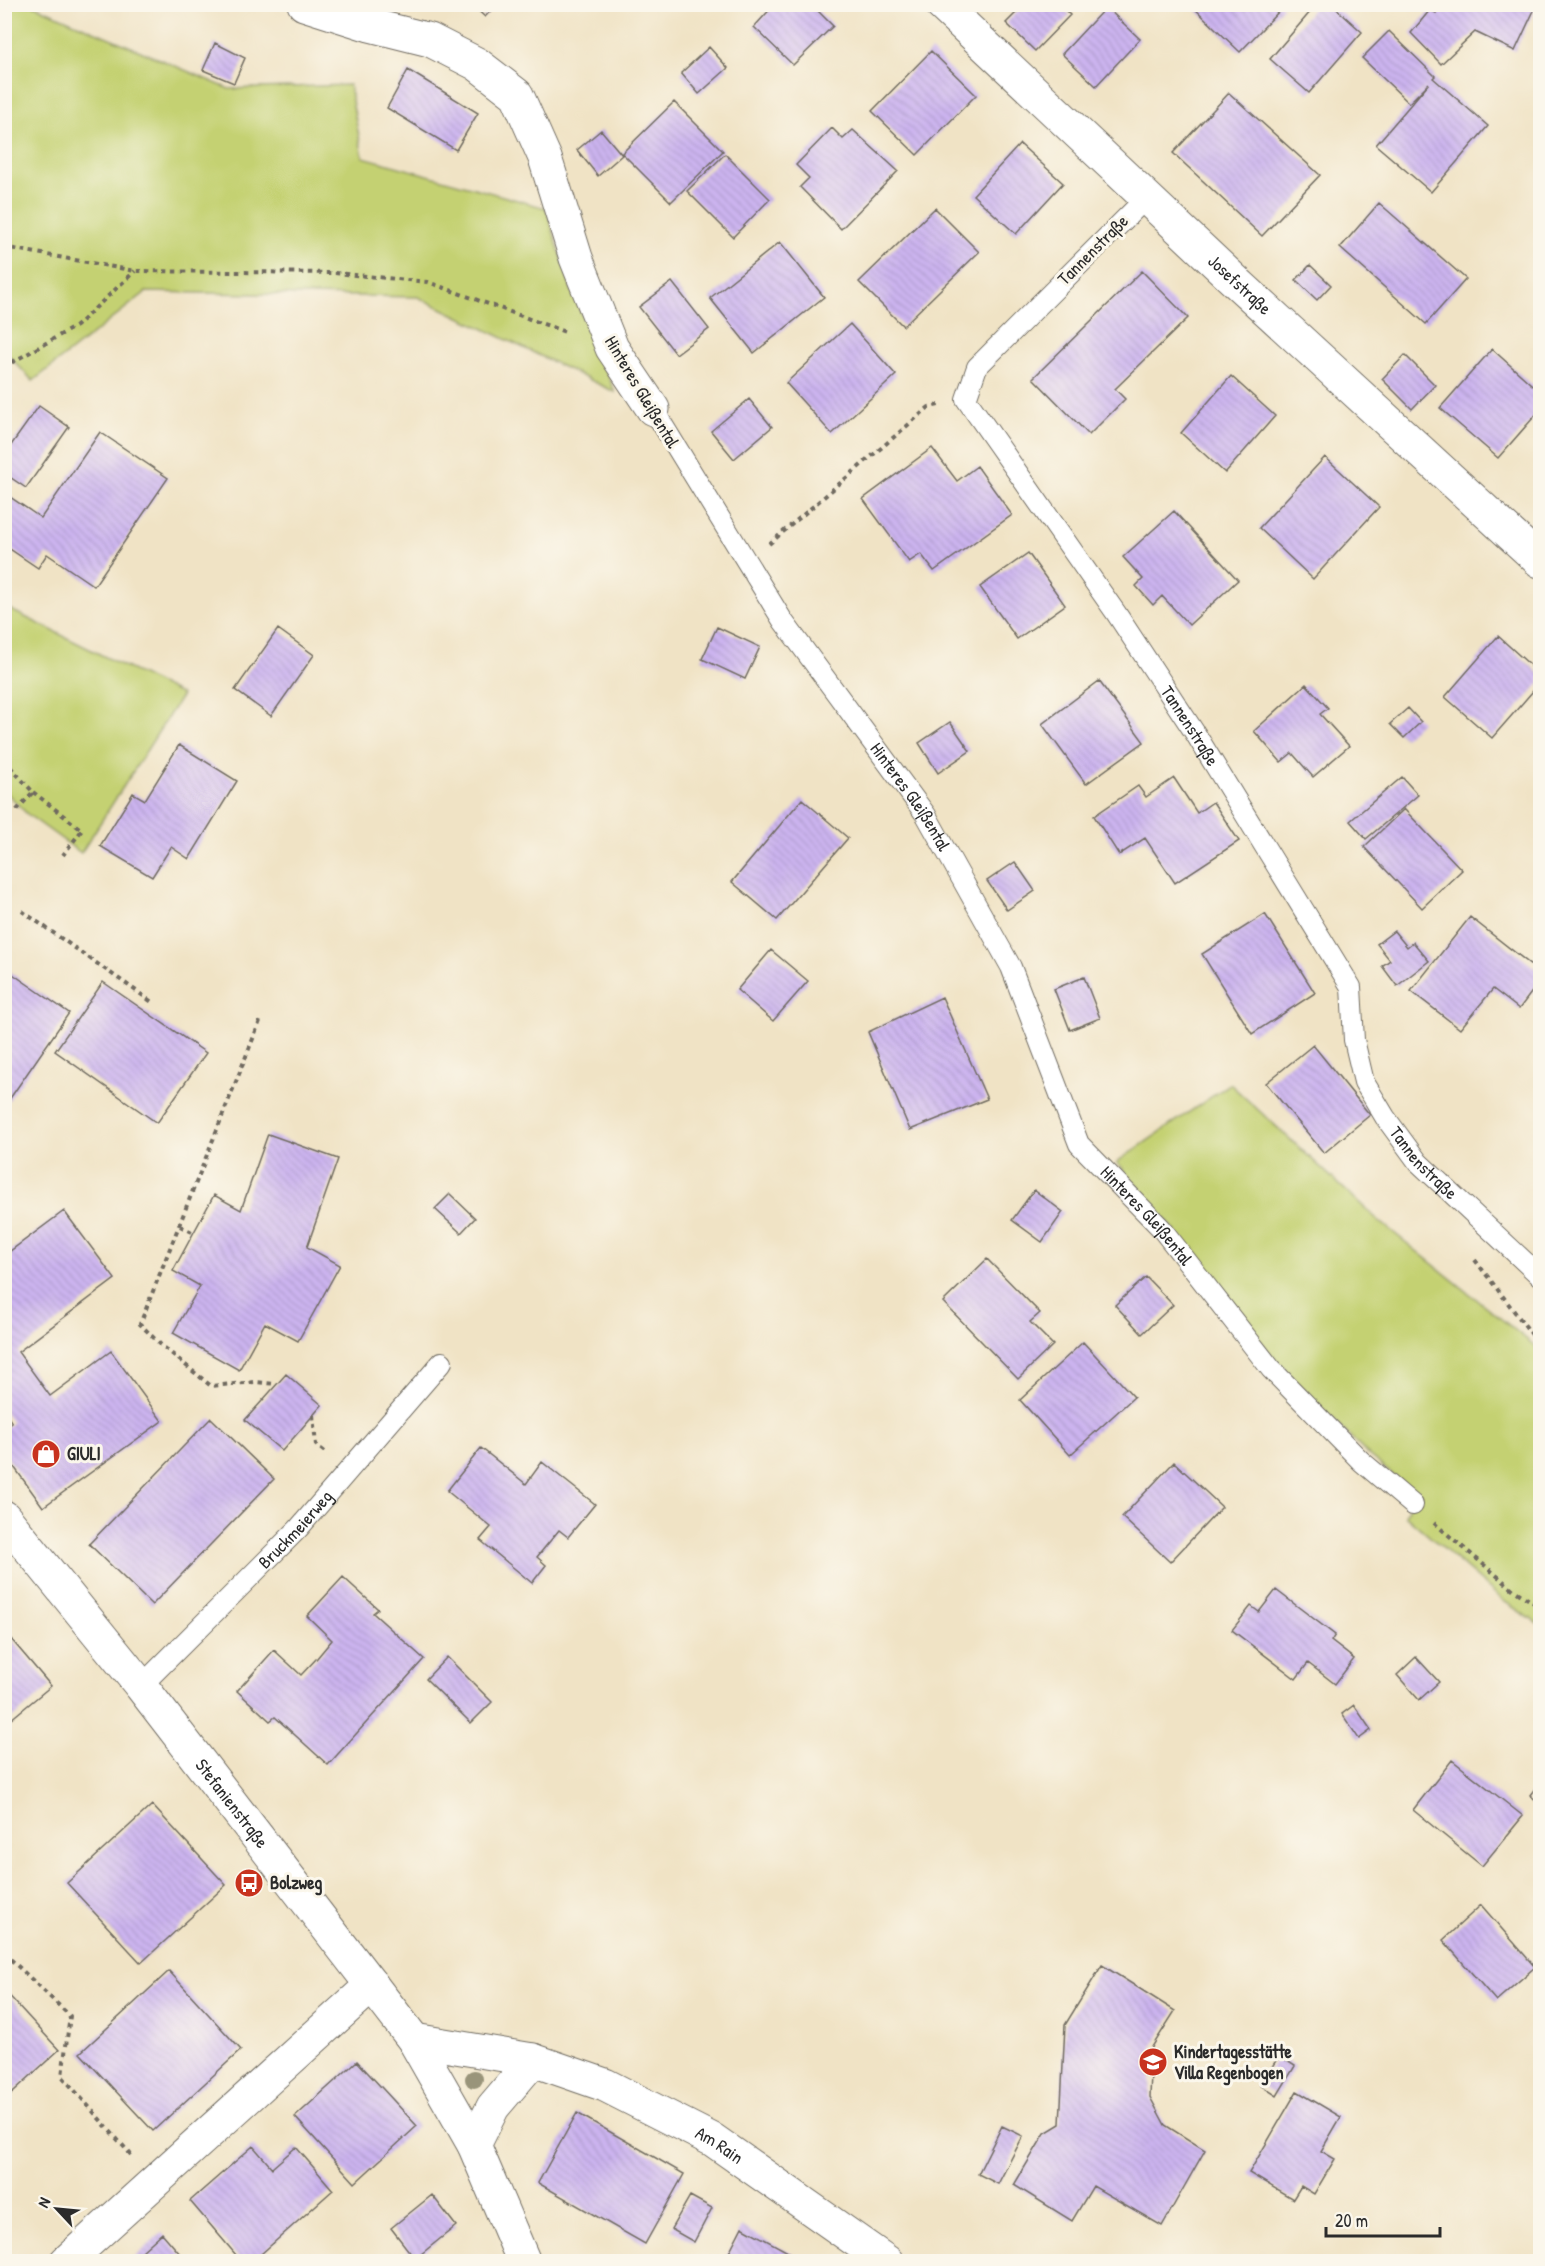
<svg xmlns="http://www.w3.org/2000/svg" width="1545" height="2266" viewBox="0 0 1545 2266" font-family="'Patrick Hand',sans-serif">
<defs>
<pattern id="building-back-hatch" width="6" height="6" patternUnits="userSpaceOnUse" patternTransform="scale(1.5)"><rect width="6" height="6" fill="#ccb4ef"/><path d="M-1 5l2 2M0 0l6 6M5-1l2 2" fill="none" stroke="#af9bcd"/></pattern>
</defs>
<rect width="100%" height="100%" fill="#fbf7ec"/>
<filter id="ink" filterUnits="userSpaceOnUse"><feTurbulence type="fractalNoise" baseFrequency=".0167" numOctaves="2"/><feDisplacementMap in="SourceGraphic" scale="12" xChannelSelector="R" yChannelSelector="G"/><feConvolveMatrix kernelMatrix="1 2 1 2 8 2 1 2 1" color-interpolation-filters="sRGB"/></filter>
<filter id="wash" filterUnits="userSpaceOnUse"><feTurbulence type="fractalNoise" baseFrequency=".008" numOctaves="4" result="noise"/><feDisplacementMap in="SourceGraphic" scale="24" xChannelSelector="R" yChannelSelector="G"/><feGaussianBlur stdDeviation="1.35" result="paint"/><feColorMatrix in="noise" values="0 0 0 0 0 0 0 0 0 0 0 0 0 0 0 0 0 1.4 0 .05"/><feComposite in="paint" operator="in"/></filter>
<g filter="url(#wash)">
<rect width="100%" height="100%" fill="#f0e3c5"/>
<path fill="#c4d172" stroke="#787e4e" stroke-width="1.5" d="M4 5H33L229 89 349 85 363 157 546 208 572 292 615 392 418 297 146 292 33 381 5 352Z
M5 607 182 695 81 853 27 814 5 791Z
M1230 1084 1378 1220 1540 1350V1625L1505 1602 1405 1515 1417 1495 1366 1453 1276 1361 1167 1221 1117 1162Z"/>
<g id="blocks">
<path fill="url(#building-back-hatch)" d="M471 4H497L485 17Z
M775 4H811L833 26 793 65 754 27Z
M1025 4H1059L1070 15 1035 51 1006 23Z
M1190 4H1279L1283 7 1240 52Z
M1317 4H1331L1362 32 1309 93 1270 59Z
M1440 4H1537L1515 51 1475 32 1441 64 1411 33 1430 10 1436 13Z
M1106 7 1140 39 1096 86 1062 54Z
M1389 31 1435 76 1433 78 1488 126 1431 192 1376 145 1429 83 1409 103 1362 58Z
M215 43 245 58 234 83 203 70Z
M709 47 728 68 699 94 681 73Z
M931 51 976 95 917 155 872 111Z
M408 70 478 113 456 150 387 108Z
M1229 93 1320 175 1262 236 1173 153Z
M674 102 723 151 671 202 622 153Z
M832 128 843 139 853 130 898 171 841 229 800 187 809 178 796 165Z
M601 130 622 155 598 176 577 150Z
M1020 144 1063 183 1016 234 973 195Z
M725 154 770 199 733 237 687 191Z
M1379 203 1466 279 1426 324 1340 248Z
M935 208 979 252 903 326 859 282Z
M780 242 824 297 754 353 710 298Z
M1310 265 1331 285 1317 300 1296 280Z
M1142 271 1188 318 1115 389 1125 399 1089 435 1033 378Z
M672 282 709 329 676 354 639 307Z
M850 324 896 375 832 434 786 383Z
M1492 349 1540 392V410L1498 458 1440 408Z
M1405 355 1435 385 1412 409 1382 379Z
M1231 376 1275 416 1225 473 1181 433Z
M749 399 772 427 734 459 711 431Z
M39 406 69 427 26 488 4 473V455Z
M100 432 168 478 94 586 47 554 38 568 4 545V493L41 518Z
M932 448 957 481 977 466 1012 515 934 571 921 554 909 562 863 499Z
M1325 457 1379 507 1313 579 1259 528Z
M1174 511 1238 580 1189 625 1162 596 1153 605 1136 586 1143 579 1123 557Z
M1028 553 1065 605 1017 639 980 587Z
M717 627 760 647 745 679 702 659Z
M278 629 314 655 271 716 235 690Z
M1498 636 1540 674V683L1492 738 1445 697Z
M1099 681 1144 742 1086 784 1042 724Z
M1306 684 1328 708 1320 714 1349 746 1313 777 1292 753 1281 762 1254 731Z
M1408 708 1421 722 1404 738 1390 724Z
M950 722 970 751 938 773 919 743Z
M179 745 237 781 189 859 171 847 152 877 100 846 133 793 145 800Z
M1402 777 1418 795 1366 839 1350 821Z
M1174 778 1197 813 1213 802 1239 841 1175 883 1145 838 1119 855 1094 816 1138 786 1146 797Z
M802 799 848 838 777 920 732 882Z
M1404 809 1462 870 1422 908 1364 847Z
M1015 862 1035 891 1007 910 987 881Z
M1265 914 1315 993 1252 1034 1202 954Z
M1470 917 1540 972V981L1519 1009 1493 989 1460 1029 1411 991Z
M1394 931 1407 947 1413 942 1429 961 1397 986 1382 966 1390 960 1377 944Z
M771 950 808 981 773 1021 737 990Z
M4 968 69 1013 4 1107Z
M1084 977 1100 1018 1070 1030 1054 989Z
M103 982 206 1053 157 1123 55 1051Z
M942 997 987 1099 910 1130 868 1032Z
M1313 1045 1370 1115 1324 1153 1266 1083Z
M268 1134 338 1159 307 1247 340 1265 298 1341 265 1323 239 1370 173 1333 200 1286 173 1271 214 1195 241 1210Z
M1034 1190 1063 1212 1042 1242 1012 1220Z
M450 1194 475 1218 461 1233 435 1209Z
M64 1211 115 1279 18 1352 50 1396 111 1351 162 1421 43 1507 4 1453V1429L12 1423 5 1412V1255Z
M987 1259 1040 1313 1030 1322 1053 1345 1018 1379 943 1302Z
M1146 1277 1173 1305 1142 1334 1115 1305Z
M1083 1342 1134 1397 1070 1455 1020 1400Z
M286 1374 322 1405 282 1451 245 1420Z
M211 1418 274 1479 152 1605 89 1544Z
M481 1448 526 1484 542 1462 595 1504 568 1537 559 1530 537 1557 546 1565 532 1583 480 1540 491 1527 447 1491Z
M1174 1462 1222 1507 1170 1562 1122 1517Z
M343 1577 378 1609 373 1613 424 1659 328 1765 275 1717 270 1721 237 1691 274 1650 301 1675 317 1658 332 1640 307 1616Z
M1276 1590 1335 1635 1331 1641 1354 1659 1335 1684 1308 1663 1296 1679 1232 1630 1251 1606 1259 1612Z
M11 1639 51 1686 4 1725V1645Z
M447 1657 492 1702 471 1723 426 1679Z
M1416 1657 1439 1682 1419 1700 1397 1675Z
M1354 1705 1371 1730 1359 1739 1342 1714Z
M1452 1760 1523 1816 1482 1866 1413 1810Z
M1540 1782V1804L1530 1795Z
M152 1805 226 1885 141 1963 67 1883Z
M1481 1905 1535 1967 1496 2001 1443 1940Z
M1102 1965 1175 2011 1152 2047 1150 2097 1165 2125 1205 2150 1162 2226 1093 2186 1072 2221 1014 2185 1045 2133 1060 2124 1065 2025Z
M169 1971 241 2050 153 2131 80 2053Z
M4 1990 59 2050 4 2100Z
M1279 2056 1295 2066 1277 2096 1260 2085Z
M357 2061 417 2126 355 2183 295 2117Z
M1297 2091 1341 2117 1321 2151 1335 2159 1314 2194 1301 2186 1293 2199 1249 2173Z
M577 2113 684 2174 645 2244 538 2183Z
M1002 2126 1023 2136 998 2184 978 2174Z
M253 2146 272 2168 296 2147 333 2190 252 2262H242L190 2201Z
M432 2195 456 2226 415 2259 391 2228Z
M690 2196 712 2208 694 2242 671 2229Z
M742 2227 801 2259 800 2262H724Z
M162 2233 187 2262H130Z"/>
</g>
</g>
<g filter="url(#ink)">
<use href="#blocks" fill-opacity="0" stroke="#706b61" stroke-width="1.5"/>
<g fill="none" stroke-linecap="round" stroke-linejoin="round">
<g stroke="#706b61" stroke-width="22">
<g id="lane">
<path id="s1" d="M1146 198 977 367 966 399 1116 613 1195 733 1351 987 1354 1040 1364 1082 1385 1117 1418 1162 1540 1276"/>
<path id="s2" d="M653 409 783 621 926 815 1011 967 1079 1144 1161 1228 1271 1369 1361 1461 1413 1505"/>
<path id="s3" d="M141 1686 298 1529 442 1362"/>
</g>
</g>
<g stroke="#706b61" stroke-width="35">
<g id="street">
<path d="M304 4 370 25 430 40 477 64 517 95 545 158 576 258 612 348 653 409"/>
<path id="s4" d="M941 4 1232 278 1540 561"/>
<path id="s5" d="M4 1517 141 1686 414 2040 474 2145 524 2262"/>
<path id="s6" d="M414 2040 533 2060 605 2085 713 2140 887 2262"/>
<path d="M474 2145 493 2107 533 2060"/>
<path d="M66 2262 372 1985"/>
</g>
</g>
<path stroke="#706b61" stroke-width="4" stroke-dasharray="4.5 4.5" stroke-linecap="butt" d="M4 247 135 271 335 273 428 282 568 333
M4 351 12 362
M4 367 76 326 135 271
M769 544 929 407 939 405
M4 760 33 792 16 811
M33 792 82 830 63 855
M22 911 152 1002
M260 1021 140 1324 160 1344 211 1386 255 1382 276 1384
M180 1226 194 1233
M1475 1260 1540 1345
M313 1415 316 1445 325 1452
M1434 1523 1514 1590 1540 1607
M4 1953 70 2016 62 2076 132 2156"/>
<use href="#lane" stroke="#fff" stroke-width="20"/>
<use href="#street" stroke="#fff" stroke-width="33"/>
</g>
<circle fill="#99947a" cx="474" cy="2079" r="9"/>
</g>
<defs>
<g id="shop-disc" transform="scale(1.5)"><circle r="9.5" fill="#c8321e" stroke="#fbf7ec"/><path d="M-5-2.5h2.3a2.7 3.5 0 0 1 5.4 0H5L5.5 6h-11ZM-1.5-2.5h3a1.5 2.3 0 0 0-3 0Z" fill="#fff"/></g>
<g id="bus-disc" transform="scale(1.5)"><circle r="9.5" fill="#c8321e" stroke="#fbf7ec"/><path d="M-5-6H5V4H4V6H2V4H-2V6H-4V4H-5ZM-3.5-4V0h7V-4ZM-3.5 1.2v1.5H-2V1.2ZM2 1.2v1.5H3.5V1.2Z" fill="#fff"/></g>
<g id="school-disc" transform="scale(1.5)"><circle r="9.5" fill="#c8321e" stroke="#fbf7ec"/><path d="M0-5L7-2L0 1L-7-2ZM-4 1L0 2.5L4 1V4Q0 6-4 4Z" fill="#fff"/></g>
</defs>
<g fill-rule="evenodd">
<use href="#shop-disc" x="46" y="1454"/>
<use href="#bus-disc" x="249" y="1883"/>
<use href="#school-disc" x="1153" y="2062"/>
</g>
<g text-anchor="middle" stroke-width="6" stroke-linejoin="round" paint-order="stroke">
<g font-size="18" fill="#2b2b2b" stroke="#fbf7ec">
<text transform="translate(1093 250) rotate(-45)" y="6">Tannenstraße</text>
<text dy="6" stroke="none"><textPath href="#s4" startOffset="410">Josefstraße</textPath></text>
<text transform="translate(642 392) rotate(59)" y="6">Hinteres Gleißental</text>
<text dy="6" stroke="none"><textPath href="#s1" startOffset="669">Tannenstraße</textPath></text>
<text dy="6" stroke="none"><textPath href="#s2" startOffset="466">Hinteres Gleißental</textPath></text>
<text dy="6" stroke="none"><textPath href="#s1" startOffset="1173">Tannenstraße</textPath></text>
<text dy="6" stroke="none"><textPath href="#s2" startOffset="952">Hinteres Gleißental</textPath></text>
<text dy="6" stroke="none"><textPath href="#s3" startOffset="220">Bruckmeierweg</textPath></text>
<text dy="6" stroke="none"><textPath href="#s5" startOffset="366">Stefanienstraße</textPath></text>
<text dy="6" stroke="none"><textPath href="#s6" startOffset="326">Am Rain</textPath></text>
</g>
<g font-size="18" font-weight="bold" fill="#2b2b2b" stroke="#fbf7ec" text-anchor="start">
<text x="67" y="1460">GIULI</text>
<text x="270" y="1889">Bolzweg</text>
<text x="1174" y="2058">Kindertagesstätte<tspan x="1174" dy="21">Villa Regenbogen</tspan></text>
</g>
</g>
<rect width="1545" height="2266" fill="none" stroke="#fbf7ec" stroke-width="24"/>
<g transform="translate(57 2209) rotate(296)" stroke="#fbf7ec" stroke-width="4.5" paint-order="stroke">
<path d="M0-4.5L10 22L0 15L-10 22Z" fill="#2b2b2b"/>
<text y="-9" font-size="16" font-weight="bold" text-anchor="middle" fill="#2b2b2b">N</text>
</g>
<path d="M1326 2227v9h114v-9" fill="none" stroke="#2b2b2b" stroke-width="3"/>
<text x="1335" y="2227" font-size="18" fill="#2b2b2b" stroke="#fbf7ec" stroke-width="4.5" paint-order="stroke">20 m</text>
</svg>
